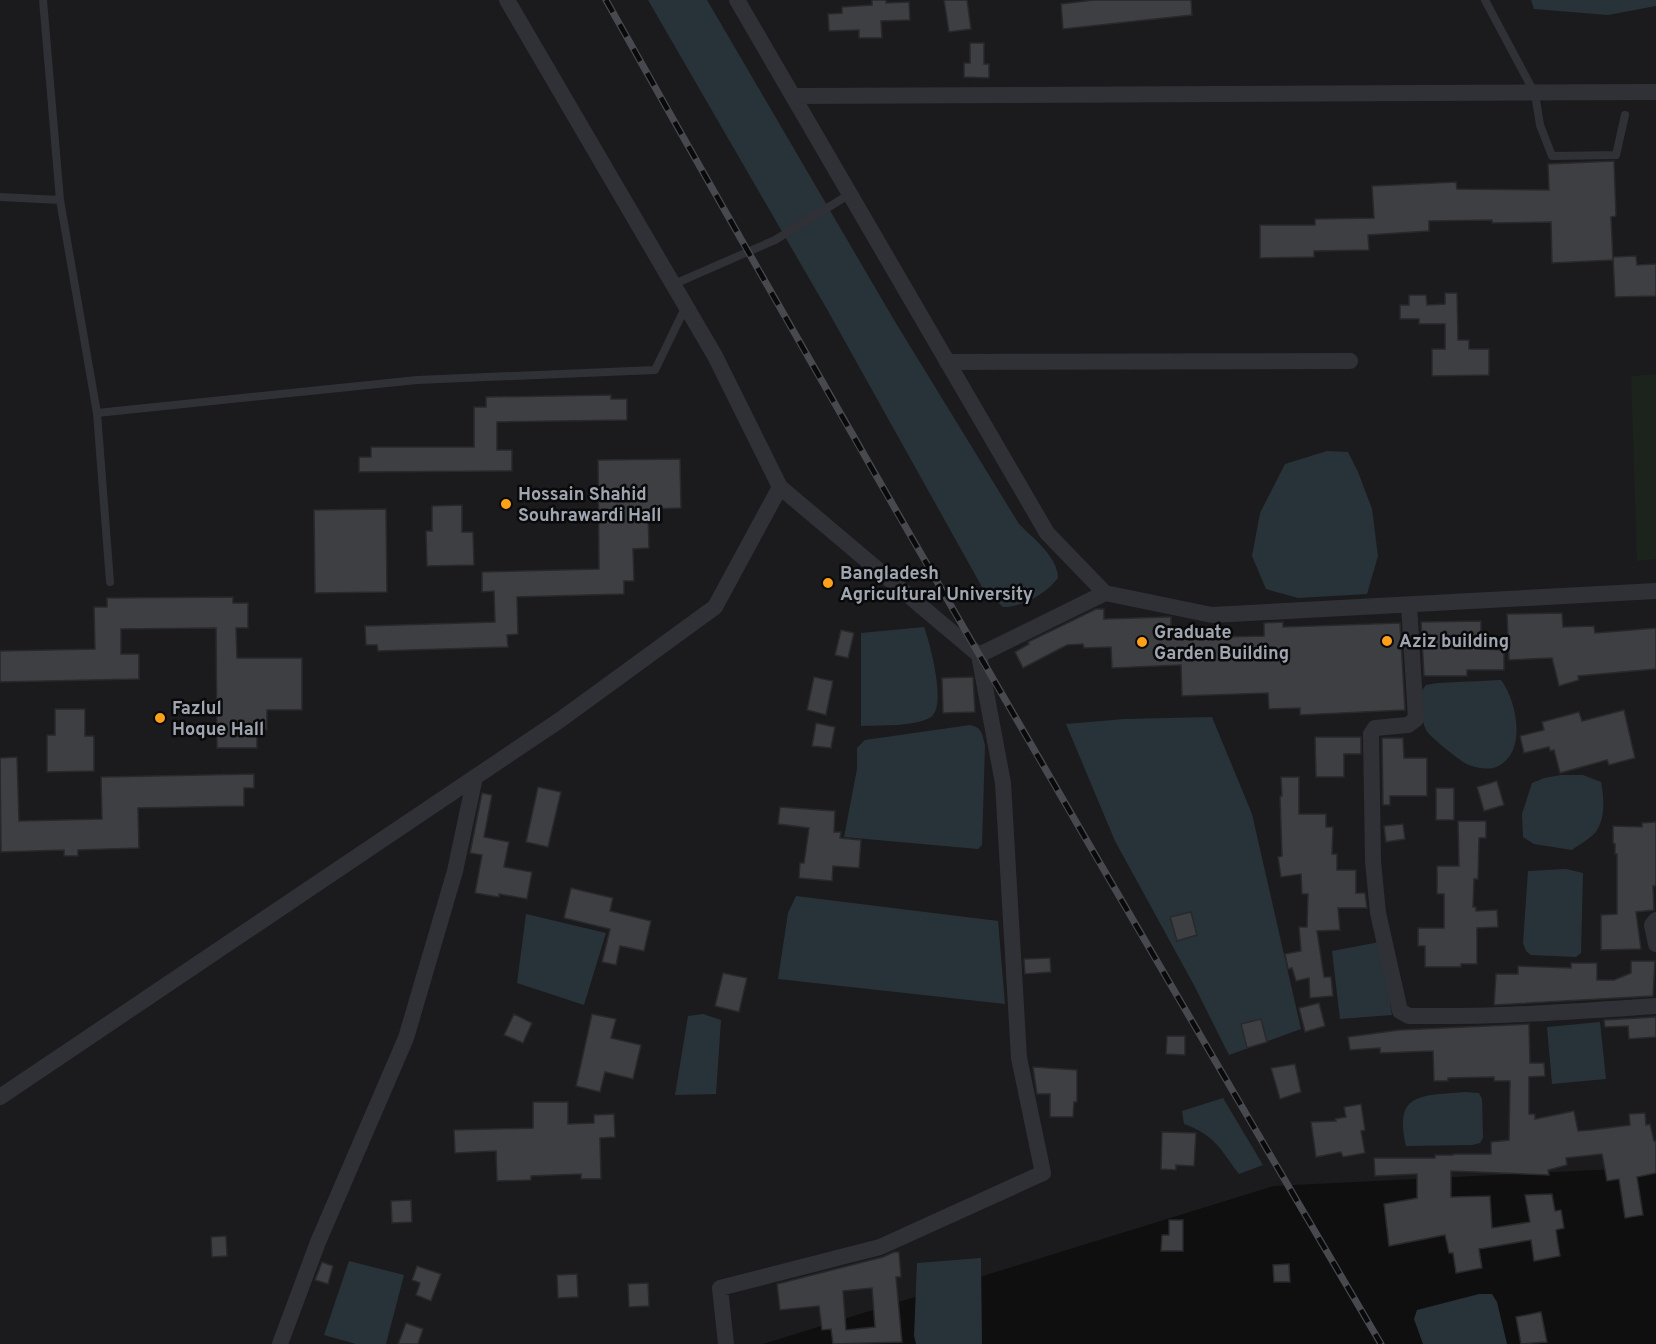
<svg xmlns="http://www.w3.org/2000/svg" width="1656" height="1344" viewBox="0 0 1656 1344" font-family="Overpass,sans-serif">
<rect width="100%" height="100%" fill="#0f0f10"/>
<path fill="#1b1b1d" d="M0 0H1656V1167L1274 1186 763 1344H0Z"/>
<path fill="#1b231c" d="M1656 374V559L1637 561 1631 376Z"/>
<path fill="#283339" d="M648 0H707L894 320 1019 524C1033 538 1058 557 1058 578 1046 594 1022 607 1003 607L982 587 828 311Z
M1531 0H1656V6L1608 15 1534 9Z
M1327 451 1348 452 1358 472 1372 509 1378 556 1367 594 1298 598 1266 589 1252 556 1260 513 1285 464Z
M924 627C930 643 947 706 931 717 915 727 879 725 861 726V633Z
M1501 680C1517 701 1528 754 1496 767 1490 770 1476 768 1469 765 1462 763 1429 736 1426 730 1421 719 1421 704 1420 693L1426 685 1438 683Z
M1212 717 1252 814 1301 1029 1229 1055 1195 987 1115 841 1066 724 1124 719Z
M970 725C982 727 982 734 985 745L982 845 978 849 844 837 857 769V748L865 740Z
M1561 775H1583L1601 782C1604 798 1606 819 1595 833 1589 839 1579 845 1572 850L1534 844 1523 837 1522 814 1532 783 1544 778Z
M1566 869 1583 873 1581 953 1576 957 1531 955 1526 951 1523 943 1528 871Z
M796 896 998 921 1005 1004 778 979 788 913Z
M526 914 606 933 584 1005 517 983Z
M1380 942 1392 1015 1340 1019 1332 951Z
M703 1014 721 1020 716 1094 675 1095 688 1016Z
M1600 1022 1606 1079 1552 1084 1547 1027Z
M1465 1092 1479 1093 1482 1099 1483 1138 1480 1143 1472 1145 1406 1146C1393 1091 1423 1096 1465 1092Z
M1223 1098 1263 1165 1239 1174C1220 1149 1215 1135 1184 1124L1182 1111Z
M981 1258 982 1344H916L914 1336 917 1263Z
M349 1261 404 1275 386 1344H356L324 1335Z
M1479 1294H1492L1497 1302 1507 1344H1423L1414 1319 1417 1310Z"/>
<path fill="#3e3f43" stroke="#29292c" stroke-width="1.5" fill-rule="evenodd" d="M872 0H886V3L909 2 910 20 881 21 882 38H859V30L829 31 828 14 842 13V7L872 5Z
M944 0H967L971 29 949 32Z
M1094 0H1191L1192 15 1063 29 1061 4Z
M970 43H984V64H989V78L964 77V63H970Z
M1614 161 1616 216 1611 217 1613 260 1552 263 1551 222 1492 223V220L1429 221V231L1368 235 1369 250 1314 251V257L1260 258V225H1315V219L1374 218 1372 186 1456 182 1457 189 1549 190 1548 164Z
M1636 256 1637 265 1656 264V296L1615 297 1613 257Z
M1445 293H1457L1458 340H1469V349H1489V375L1432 376V349H1445V324H1419V319H1400V305H1409V295H1426L1427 305 1445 304Z
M611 395V399H627V420L497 422V450H512V471L359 472V457H371V447H474V407H486V397Z
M680 459 681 508 648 509 649 548 633 549 634 581H624V594L517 597 518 634 507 635 508 647 378 651 377 645H366L365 626 495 622 494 591 482 592V572L599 569 598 460Z
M462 505V532H473L474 565 427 566 426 531H432V506Z
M386 509 387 592 315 593 314 510Z
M233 597V603H248V628H236L237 658H302V710H267V730H257V748H217L216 628 121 629V654H139V679L0 682V651L95 649 94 607H107V598Z
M1096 609H1104V619L1168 617H1171V628L1219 627 1220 637 1264 636V623L1283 622V627L1400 623 1405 710 1300 715V708L1269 709 1268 693 1182 696 1181 665 1112 668 1111 647 1084 648 1083 644 1067 645 1023 668 1015 652 1029 644 1028 642Z
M1562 613 1563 627 1594 626 1595 633 1656 628V669L1578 676 1579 680 1559 686 1552 658 1509 660 1507 614Z
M1481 621V649L1504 650V670H1467V676H1424L1421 622Z
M841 630 854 633 848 658 835 655Z
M814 677 833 681 826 715 807 710Z
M973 677 975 712 943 713 942 678Z
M55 709H85V736H94V771L47 772V735H55Z
M1624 710 1635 758 1609 765 1607 760 1560 773 1554 750 1550 751 1549 747 1524 753 1520 736 1544 730 1542 722 1579 712 1582 721Z
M816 723 835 727 831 748 812 746Z
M1315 737H1361V754H1344V777H1316Z
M1382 738H1403L1404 758H1427V796H1390V805H1383Z
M17 757 19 821 102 819 101 777 254 774V788H244V806L138 808 139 848 78 850V856H64V850L1 852 0 758Z
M1281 777H1299V814H1326V827H1333L1332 854H1337V870H1356V893H1365L1367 908H1338L1340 930 1317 931 1324 977H1331L1333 996 1310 998 1309 978 1296 981 1292 968 1288 969 1285 954 1301 951 1299 927H1307L1308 894H1302L1301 874 1281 877 1278 857 1282 856 1280 796H1282Z
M1497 781 1504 805 1484 811 1477 787Z
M538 787 561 792 548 847 526 842Z
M1436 788H1454V820H1436Z
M482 793 492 795 484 837 509 842 504 867 532 872 527 899 499 894V897L475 893 482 855 470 853Z
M780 807 835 811 834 832H841L840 838 861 840 859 868 833 866 832 881 799 878 800 863H804L809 828 778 824Z
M1458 821H1486V838H1479L1478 879H1474L1473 907H1476V911L1497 910 1498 927 1477 928V964H1461V967H1425V946H1418V928H1444V894H1437V866H1459Z
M1656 822V886H1653L1654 910 1636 912 1641 949 1601 950V915L1617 914V854H1615V844L1613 843V826L1642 827V823Z
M1403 824 1405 839 1386 842 1384 826Z
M571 888 613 898 610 911 651 921 644 951 620 946 616 965 602 962 610 929 564 918Z
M1191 912 1197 935 1177 941 1170 917Z
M1050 958 1051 972 1025 974 1024 959Z
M1631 961H1655L1653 996 1494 1005 1496 974H1518V966L1571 968V963H1597V980H1614L1631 973Z
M723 973 747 978 739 1012 715 1006Z
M1319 1003 1325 1026 1305 1032 1299 1008Z
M514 1014 532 1023 523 1043 504 1035Z
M592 1014 616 1019 611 1038 641 1045 633 1079 605 1072 600 1092 576 1086Z
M1656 1017V1037L1629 1039 1628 1026 1605 1027 1604 1020Z
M1261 1019 1267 1042 1247 1048 1241 1024Z
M1529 1024 1530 1063H1544L1545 1076 1529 1077V1114H1535V1119L1574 1111 1578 1131 1591 1130 1630 1125 1629 1114 1645 1113 1646 1125 1650 1124 1654 1141H1656V1173L1637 1177 1643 1215 1625 1218 1619 1179 1607 1181 1602 1154 1566 1158 1567 1165 1548 1170 1549 1175 1451 1171V1197L1490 1196 1492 1228 1530 1222 1525 1195 1552 1194 1555 1211 1561 1210 1564 1228 1556 1230 1560 1256 1534 1261 1531 1240 1479 1249 1482 1268 1456 1273 1453 1253H1449L1445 1235 1389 1246 1384 1204 1417 1198V1174L1375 1176 1374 1158H1435V1155H1453V1154H1491V1142L1509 1140 1510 1081H1494V1077L1448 1078V1081H1434L1433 1051 1380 1053V1048L1350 1050 1348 1037 1399 1030Z
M1167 1036H1185V1055L1166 1054Z
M1295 1064 1301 1092 1280 1099 1271 1068Z
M1033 1067 1077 1070V1102H1074L1073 1117H1050V1094H1037Z
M533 1102H568V1124L594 1123V1115L614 1114 615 1137 600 1138 601 1179H581V1174L531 1176V1180L497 1181 496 1151 455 1153 454 1130 533 1128Z
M1361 1104 1365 1130 1361 1131 1365 1153 1343 1157 1341 1152 1316 1157 1311 1122 1336 1121 1335 1119 1346 1117 1344 1107Z
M1162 1132 1196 1133 1194 1166 1176 1165V1170L1161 1169Z
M411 1200 412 1222 392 1223 391 1201Z
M1169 1220H1183V1251H1161L1162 1235H1169Z
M226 1236 227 1256 212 1257 211 1237Z
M894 1252H899L901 1277H896L902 1342 833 1344 831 1329 822 1330 819 1306 780 1310 777 1284 883 1257ZM872 1288 875 1327 846 1330 843 1291Z
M322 1262 333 1266 328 1284 315 1280Z
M1289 1264 1290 1282H1274L1273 1265Z
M417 1266 441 1274 431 1301 416 1295 420 1283 412 1280Z
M577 1274 578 1297 558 1298 557 1275Z
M648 1283 649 1306 629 1307 628 1284Z
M1541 1312 1547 1342 1521 1344 1516 1317Z
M406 1323 423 1329 418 1344H398Z"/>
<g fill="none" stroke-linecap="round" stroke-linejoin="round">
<path stroke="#303136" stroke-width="8" d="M43 0 60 200 97 413 417 380 655 370 686 306
M1485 0 1535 94 1540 125 1552 156 1616 155 1625 115
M0 197 60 200
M672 285 775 240 850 194
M97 413 110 582"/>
<path stroke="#303136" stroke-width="16" d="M737 0 1047 533 1105 593 1212 615 1656 591
M794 96 1656 92
M947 362 1350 361
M780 487 979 655 1105 593
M1409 605 1416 719 1408 725 1375 728 1371 734 1373 861 1378 913 1400 1011 1409 1016C1493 1017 1572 1012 1656 1006
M1656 920 1652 925 1656 944
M0 1097 560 720 715 607 780 487 715 356 507 0
M280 1344 318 1242 406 1038 455 871 475 777
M726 1344 720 1288 880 1247 1043 1173 1019 1058 1003 783 979 655"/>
<g stroke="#47494f" stroke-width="7">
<path id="rail" d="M606 0C859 451 1119 898 1381 1344"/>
</g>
<use href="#rail" stroke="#0a0a0b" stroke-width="4.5" stroke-dasharray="14" stroke-linecap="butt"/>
</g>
<g fill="#fda11a" stroke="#0a0a0b" stroke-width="2">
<circle cx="506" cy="504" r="6"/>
<circle cx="828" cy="583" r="6"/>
<circle cx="1387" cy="641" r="6"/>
<circle cx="1142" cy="642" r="6"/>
<circle cx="160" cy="718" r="6"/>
</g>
<g text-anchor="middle" stroke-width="5" stroke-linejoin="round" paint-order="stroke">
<g font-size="18" font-weight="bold" fill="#9fa6b2" stroke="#0a0a0b" text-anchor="start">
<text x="518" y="500">Hossain Shahid<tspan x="518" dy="21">Souhrawardi Hall</tspan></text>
<text x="840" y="579">Bangladesh<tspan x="840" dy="21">Agricultural University</tspan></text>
<text x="1154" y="638">Graduate<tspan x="1154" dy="21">Garden Building</tspan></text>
<text x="1399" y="647">Aziz building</text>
<text x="172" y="714">Fazlul<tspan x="172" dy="21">Hoque Hall</tspan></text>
</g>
</g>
</svg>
